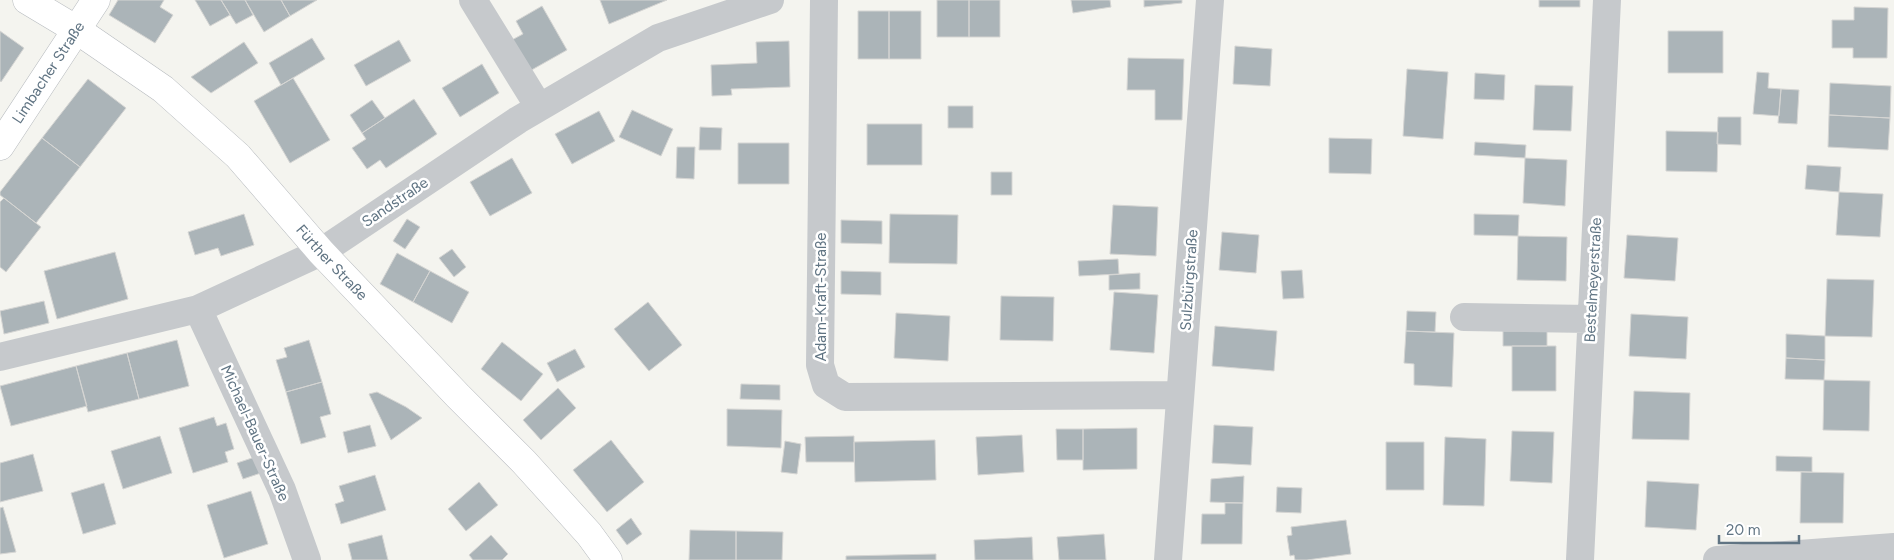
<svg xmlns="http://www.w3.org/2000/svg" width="1894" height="560" viewBox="0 0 1894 560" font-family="Figtree,sans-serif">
<rect width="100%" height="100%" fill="#f4f4ef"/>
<path fill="#abb4b8" stroke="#d5d5d3" d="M118 0H164L160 7 173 15 155 43 109 15Z
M195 0H221L230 15 210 26Z
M221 0H245L253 15 236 24Z
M245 0H281L290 16 264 32Z
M281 0H317L290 16Z
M600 0H667L609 24Z
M937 0H969V37H937Z
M969 0H1000V37H969Z
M1071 0H1110L1111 7 1073 13Z
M1144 0H1182V3L1144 7Z
M1539 0H1580V7H1539Z
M542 6 567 50 528 72 510 41 523 34 516 21Z
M1854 7 1888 8 1887 58H1853V48H1832V20H1854Z
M858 11H889V59H858Z
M889 11H921V59H889Z
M0 31 24 48 1 82 0 81Z
M1668 31H1723V73H1668Z
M312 38 325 59 281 85 269 63Z
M399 40 411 61 366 86 354 65Z
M789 41 790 87 731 89 732 95 712 96 711 65 757 63 756 42Z
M244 42 258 63 211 93 191 77Z
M1235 46 1272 49 1270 86 1233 84Z
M1128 58 1184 59 1182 120H1155V90H1127Z
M482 64 499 93 460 117 442 88Z
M1407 69 1448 72 1443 139 1403 136Z
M1757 72 1769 73 1768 88 1781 89 1779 116 1753 114Z
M1475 73 1505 75 1504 100 1474 99Z
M293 78 330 140 290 163 254 101Z
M88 79 126 108 80 167 42 138Z
M1830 83 1891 86 1890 118 1829 115Z
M1535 85 1573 86 1571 131 1533 130Z
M1781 89 1799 90 1797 124 1778 123Z
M414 99 437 134 386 168 380 160 367 169 352 148 366 139 362 133Z
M372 100 385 118 362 133 350 115Z
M948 106H973V128H948Z
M632 110 673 129 661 156 619 137Z
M599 111 615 141 572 164 555 134Z
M1829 115 1890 118 1888 150 1828 147Z
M1718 117H1741V145L1717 144Z
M867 124H922V165H867Z
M700 127 722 128 721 150H699Z
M1666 131 1718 132 1717 172 1666 171Z
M42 138 80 167 36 223 0 195V192Z
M1329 138 1372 139 1371 174 1329 173Z
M1475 142 1526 145 1525 158 1474 155Z
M738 143H789V184H738Z
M677 147H695L694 179 676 178Z
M512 158 532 193 490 216 470 182Z
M1525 158 1567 160 1565 206 1523 203Z
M1807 165 1841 167 1839 192 1805 189Z
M991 172H1012V195H991Z
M1839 192 1883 194 1880 237 1836 235Z
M4 198 41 227 6 272 0 267V202Z
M1113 205 1158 207 1156 256 1110 254Z
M244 214 254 245 221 256 218 248 195 255 188 232Z
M890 214 958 215 957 264 889 263Z
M1474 214 1519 215 1518 236 1474 235Z
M407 219 420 227 405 249 393 241Z
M841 220 882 221V244L841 243Z
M1222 232 1259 235 1256 273 1219 270Z
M1627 235 1678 238 1675 281 1624 278Z
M1518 236 1567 237 1566 281 1517 280Z
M452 249 466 267 454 277 439 258Z
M115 252 128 299 57 319 44 271Z
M397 253 430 271 413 302 380 284Z
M1118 259 1119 274 1079 276 1078 261Z
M1302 270 1304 298 1283 299 1281 271Z
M430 271 469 292 452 323 413 302Z
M841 271 881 272V295L841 294Z
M1140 273V289L1109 290V275Z
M1827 279 1874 280 1872 337 1825 336Z
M1114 292 1158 295 1154 353 1110 350Z
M1001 296 1054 297 1053 341 1000 340Z
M44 301 49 323 4 334 0 311Z
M648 302 682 345 649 371 614 329Z
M1407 311 1436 312 1435 332 1406 331Z
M896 313 950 316 948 361 894 358Z
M1631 314 1688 317 1686 359 1629 356Z
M1215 326 1277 331 1274 371 1212 366Z
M1406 331 1454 333 1452 387 1414 385V364L1404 363Z
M1503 331H1547V346H1503Z
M1786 334 1825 336V360L1786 358Z
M177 340 189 386 139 399 127 353Z
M309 340 322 382 286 392 276 360 287 357 284 348Z
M502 342 543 374 521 401 481 369Z
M1512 346H1556V391H1512Z
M575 349 585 367 557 382 547 363Z
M127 353 139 399 88 412 76 366Z
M1786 358 1825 360 1824 380 1785 379Z
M76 366 87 406 11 426 0 386Z
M1824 380 1870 381 1869 431 1823 430Z
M322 382 331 414 320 417 326 437 301 444 286 392Z
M741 384 780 385V400L740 399Z
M558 388 576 408 541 440 523 420Z
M1634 391 1690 393 1689 440 1632 439Z
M377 392 406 407 422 418 391 440 369 394Z
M727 409 782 410 781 448 727 446Z
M214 417 217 426 226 423 234 449 225 452 228 462 193 473 179 428Z
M370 425 376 446 348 453 343 432Z
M1214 425 1253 427 1251 465 1212 463Z
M1137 428V469L1083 470V429Z
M1056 429H1083V460H1057Z
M1512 431 1554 432 1552 483 1510 481Z
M1022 435 1024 472 978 475 976 437Z
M160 436 172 473 123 489 111 451Z
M854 436V462H806L805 437Z
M1445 437 1486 439 1484 506 1443 505Z
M611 440 644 482 607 512 573 470Z
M935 440 936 480 855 482 854 442Z
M785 441 801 444 797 474 781 472Z
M1386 442H1424V490H1386Z
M33 454 43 491 0 502V463Z
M1776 456 1812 457V472L1776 471Z
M255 457 261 473 243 479 237 463Z
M1801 472 1844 473 1843 523H1800Z
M375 475 386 510 341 524 335 504 344 501 339 486Z
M1244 476 1243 503 1210 502 1211 479Z
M1647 481 1699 484 1696 530 1645 527Z
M479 482 498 505 466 531 448 509Z
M104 483 116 524 83 534 71 493Z
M1277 487 1302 488 1301 513 1276 512Z
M251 491 268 544 224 558 207 505Z
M1225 503H1243L1242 544H1201L1202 514H1225Z
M3 507 16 552 0 554V508Z
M631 518 642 534 627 545 616 530Z
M1346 520 1351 554 1307 560H1295L1294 555 1290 556 1287 536 1292 535 1291 527Z
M690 530 736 531V560H689Z
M736 531 783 532 782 560H736Z
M1104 534 1106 560H1059L1057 537Z
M382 535 388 560H352L348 544Z
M491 535 508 554 502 560H473L469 555Z
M1032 537 1033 560H975L974 540Z
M936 554V560H846V556Z"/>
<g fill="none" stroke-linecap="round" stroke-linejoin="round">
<g stroke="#b6babe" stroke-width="29">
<g id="major">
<path id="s1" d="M27 0 77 30 163 89 238 156 321 252 458 396 524 462 589 534 608 560"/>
<path id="s2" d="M0 146 96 0"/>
</g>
</g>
<path stroke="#c6c9cc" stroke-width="28" d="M473 0 539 107
M824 0 820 365 826 385 845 397 1180 395
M198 309 282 490 307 560
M1464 317 1591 319
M0 357 198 309 321 252 518 120 658 38 770 0
M1168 560 1210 0
M1580 560 1607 0
M1717 560 1894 547"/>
<use href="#major" stroke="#fff" stroke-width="28"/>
</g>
<g text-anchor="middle" stroke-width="5" stroke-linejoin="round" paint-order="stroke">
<g font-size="15" fill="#607483" stroke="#fff">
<text dy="5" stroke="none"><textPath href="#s2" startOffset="88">Limbacher Straße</textPath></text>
<text transform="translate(395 202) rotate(-34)" y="5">Sandstraße</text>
<text dy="5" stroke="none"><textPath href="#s1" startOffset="405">Fürther Straße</textPath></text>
<text transform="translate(1189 280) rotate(-86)" y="5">Sulzbürgstraße</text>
<text transform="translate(1593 280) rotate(-87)" y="5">Bestelmeyerstraße</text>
<text transform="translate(821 297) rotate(-90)" y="5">Adam-Kraft-Straße</text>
<text transform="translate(255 433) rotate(66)" y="5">Michael-Bauer-Straße</text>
</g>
</g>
<path d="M1719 535v8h80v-8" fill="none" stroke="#607483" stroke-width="2.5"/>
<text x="1726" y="535" font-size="15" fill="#607483" stroke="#ffffff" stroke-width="4" paint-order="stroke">20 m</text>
</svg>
